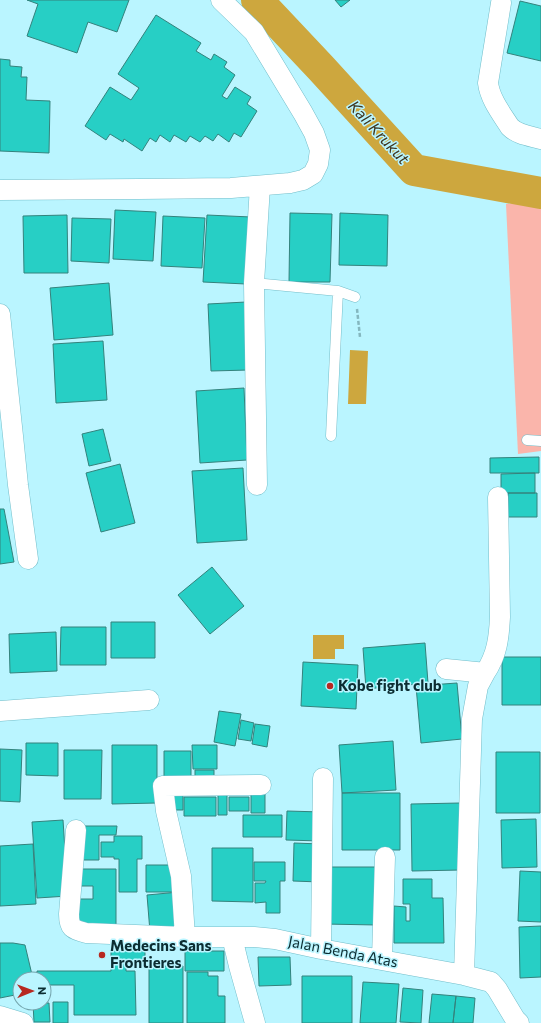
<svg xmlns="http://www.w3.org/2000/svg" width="541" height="1023" viewBox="0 0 541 1023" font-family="Commissioner,sans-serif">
<rect width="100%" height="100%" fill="#baf5ff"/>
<path fill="#fab5ab" d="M541 200V451L518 454 506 204Z"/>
<path fill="#cda73e" d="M350 350 368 351 366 404H348Z
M313 635H344V649H335V659H313Z"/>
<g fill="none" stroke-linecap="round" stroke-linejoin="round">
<path stroke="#cda73e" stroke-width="32" d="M257 0 321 68 414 170 541 193"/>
</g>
<path fill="#27cfc5" stroke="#34827c" d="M27 0H129L117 32 88 22 77 53 27 36 38 4Z
M335 0H350L341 7Z
M520 1 541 6V61L507 53Z
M156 15 201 43 196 51 211 60 214 54 227 62 224 67 235 75 222 96 227 99 235 87 251 97 247 104 257 111 241 137 234 133 229 142 218 134 213 141 205 136 200 142 190 136 186 142 174 135 170 142 160 135 156 142 150 138 142 151 124 139 123 142 110 134 106 140 85 126 110 87 131 100 139 88 118 74Z
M0 59 10 60V66L22 67 21 77H27L26 100 50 101 49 153 0 151Z
M115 210 156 212 153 261 113 259Z
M290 213 332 214 330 282H289Z
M340 213 388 215 387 266 339 265Z
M67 215 68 273H24L23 216Z
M207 215 251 217 246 284 203 282Z
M163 216 205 218 202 268 161 266Z
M72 218 111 219 109 263 71 261Z
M109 283 113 335 54 340 50 288Z
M246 302 249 370 211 371 208 304Z
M103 341 107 400 56 403 53 344Z
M244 388 247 460 200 463 196 391Z
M103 429 111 461 89 466 82 434Z
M539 457V473H490V458Z
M120 464 135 523 101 532 86 473Z
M243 468 247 540 197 543 192 471Z
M535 473V493H501V474Z
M508 493H537V517H508Z
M0 509H4L14 562 0 564Z
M212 567 244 606 210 634 178 595Z
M111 622H155V658H111Z
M61 627H106V665H60Z
M56 632 57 671 10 673 9 634Z
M425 643 428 683 366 689 363 648Z
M502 657H541V705H502Z
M303 662 358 665 356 709 301 706Z
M457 683 462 739 421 743 416 686Z
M219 711 241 714 235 746 214 742Z
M241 720 254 723 251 741 238 739Z
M255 724 270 726 267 747 252 744Z
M393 741 396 790 342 793 339 745Z
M26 743H58V776L26 775Z
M112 745H157V803L112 804Z
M192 745H217V769H193Z
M0 749 22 750 20 802 0 801Z
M64 750H102L101 799H64Z
M164 751H191V779H164Z
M496 752H540V813H496Z
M195 770H214V784H195Z
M168 787H183V810H168Z
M342 793H400V850H342Z
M251 794H265V813H251Z
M218 795H227V815H218Z
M184 797H216V816H184Z
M229 797H249V811H229Z
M460 803 461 870 412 871 411 804Z
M287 811 322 812 321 841 286 840Z
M243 815H282V837H243Z
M536 819 537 867 502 868 501 820Z
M63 820 68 896 37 898 32 822Z
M81 826H117L116 835H99V860H82Z
M114 836H142V859H137V892H119V859H114V857H101V842H114Z
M294 843 321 844 320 882 293 881Z
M33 844 36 904 0 906V846Z
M212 848H253V902L212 901Z
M254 862H285V881H280V913H266V902L255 903V883H265L266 881H254Z
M146 865H174V892H146Z
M325 867H378L377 925 324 924Z
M76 869H116V925H75V899H93V886H76Z
M520 871 541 872V922L518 921Z
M403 879H432V898H443L444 943H394V906L406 907V921H410V904H403Z
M179 892 182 929 150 932 147 895Z
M541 926V977L520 978 519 927Z
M0 943H13L25 945 33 979H20V994L0 998Z
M111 951H145V964H126V971H135L136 1015H74V985H44V979H37V971H111Z
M185 951H224V971H185Z
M258 957H290L291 985 259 986Z
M149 966H183V1023H149Z
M187 972H208V976H218V996H225V1023H187Z
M302 976H352V1023H302Z
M363 982 399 984 396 1023H360Z
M403 988 423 990 421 1023 400 1022Z
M432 994 456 996 453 1023H429Z
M456 996 475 998 473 1023H453Z
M53 1002H68V1023H53Z
M33 1003H49L50 1022H34Z"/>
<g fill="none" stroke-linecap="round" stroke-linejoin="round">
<g stroke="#73beca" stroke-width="11">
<path id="service" d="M254 283 338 291 355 297
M331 436 338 291
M527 440 541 441"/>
</g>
<g stroke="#73beca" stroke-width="21">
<path id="minor" d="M501 3 488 83C490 99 501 113 510 127 518 135 530 136 541 139
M0 190 139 189 231 188 290 183 303 180 313 174 318 164 320 150 314 133 303 113 254 32 221 0
M0 314 13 436 18 485 28 559
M257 485 254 283 260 186
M446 669 476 672 485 673 478 686 472 719 464 975
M485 673C497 655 499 638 500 617L498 497
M0 711 149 700
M76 830 69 914C69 928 72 929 86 933L185 937H254L275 939 321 949 464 975 491 982 497 989 515 1019 519 1023
M185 937 181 876 166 811 163 786 261 785
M232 937 239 966 255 1023
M321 949 323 778
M382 959 385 857
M0 1016 23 1023"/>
</g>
<path stroke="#84b7bf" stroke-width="2.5" stroke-dasharray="4 2" stroke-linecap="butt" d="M357 309 360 337"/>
<use href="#service" stroke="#fff" stroke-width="10"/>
<use href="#minor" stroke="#fff" stroke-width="20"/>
</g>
<g fill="#b72820" stroke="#baf5ff" stroke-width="1.5">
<circle cx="330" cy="686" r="4"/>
<circle cx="102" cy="955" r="4"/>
</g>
<g text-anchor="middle" stroke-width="3" stroke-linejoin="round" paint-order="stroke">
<g font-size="15" font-weight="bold" fill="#0c2d32" stroke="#baf5ff" text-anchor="start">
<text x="338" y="691">Kobe fight club</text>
<text x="110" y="951">Medecins Sans<tspan x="110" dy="17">Frontieres</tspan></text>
</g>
<g font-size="15" fill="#0c2d32" stroke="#baf5ff">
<text transform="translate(343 952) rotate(11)" y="5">Jalan Benda Atas</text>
</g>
<g font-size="16" font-style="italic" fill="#3e351f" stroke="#baf5ff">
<text transform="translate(379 132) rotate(47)" y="6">Kali Krukut</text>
</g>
</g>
<g transform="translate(32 991) rotate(89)"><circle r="19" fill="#baf5ff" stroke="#74a5ad"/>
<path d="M0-3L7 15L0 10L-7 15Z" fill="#b72820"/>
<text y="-6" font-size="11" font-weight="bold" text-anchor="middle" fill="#0c2d32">N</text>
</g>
</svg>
